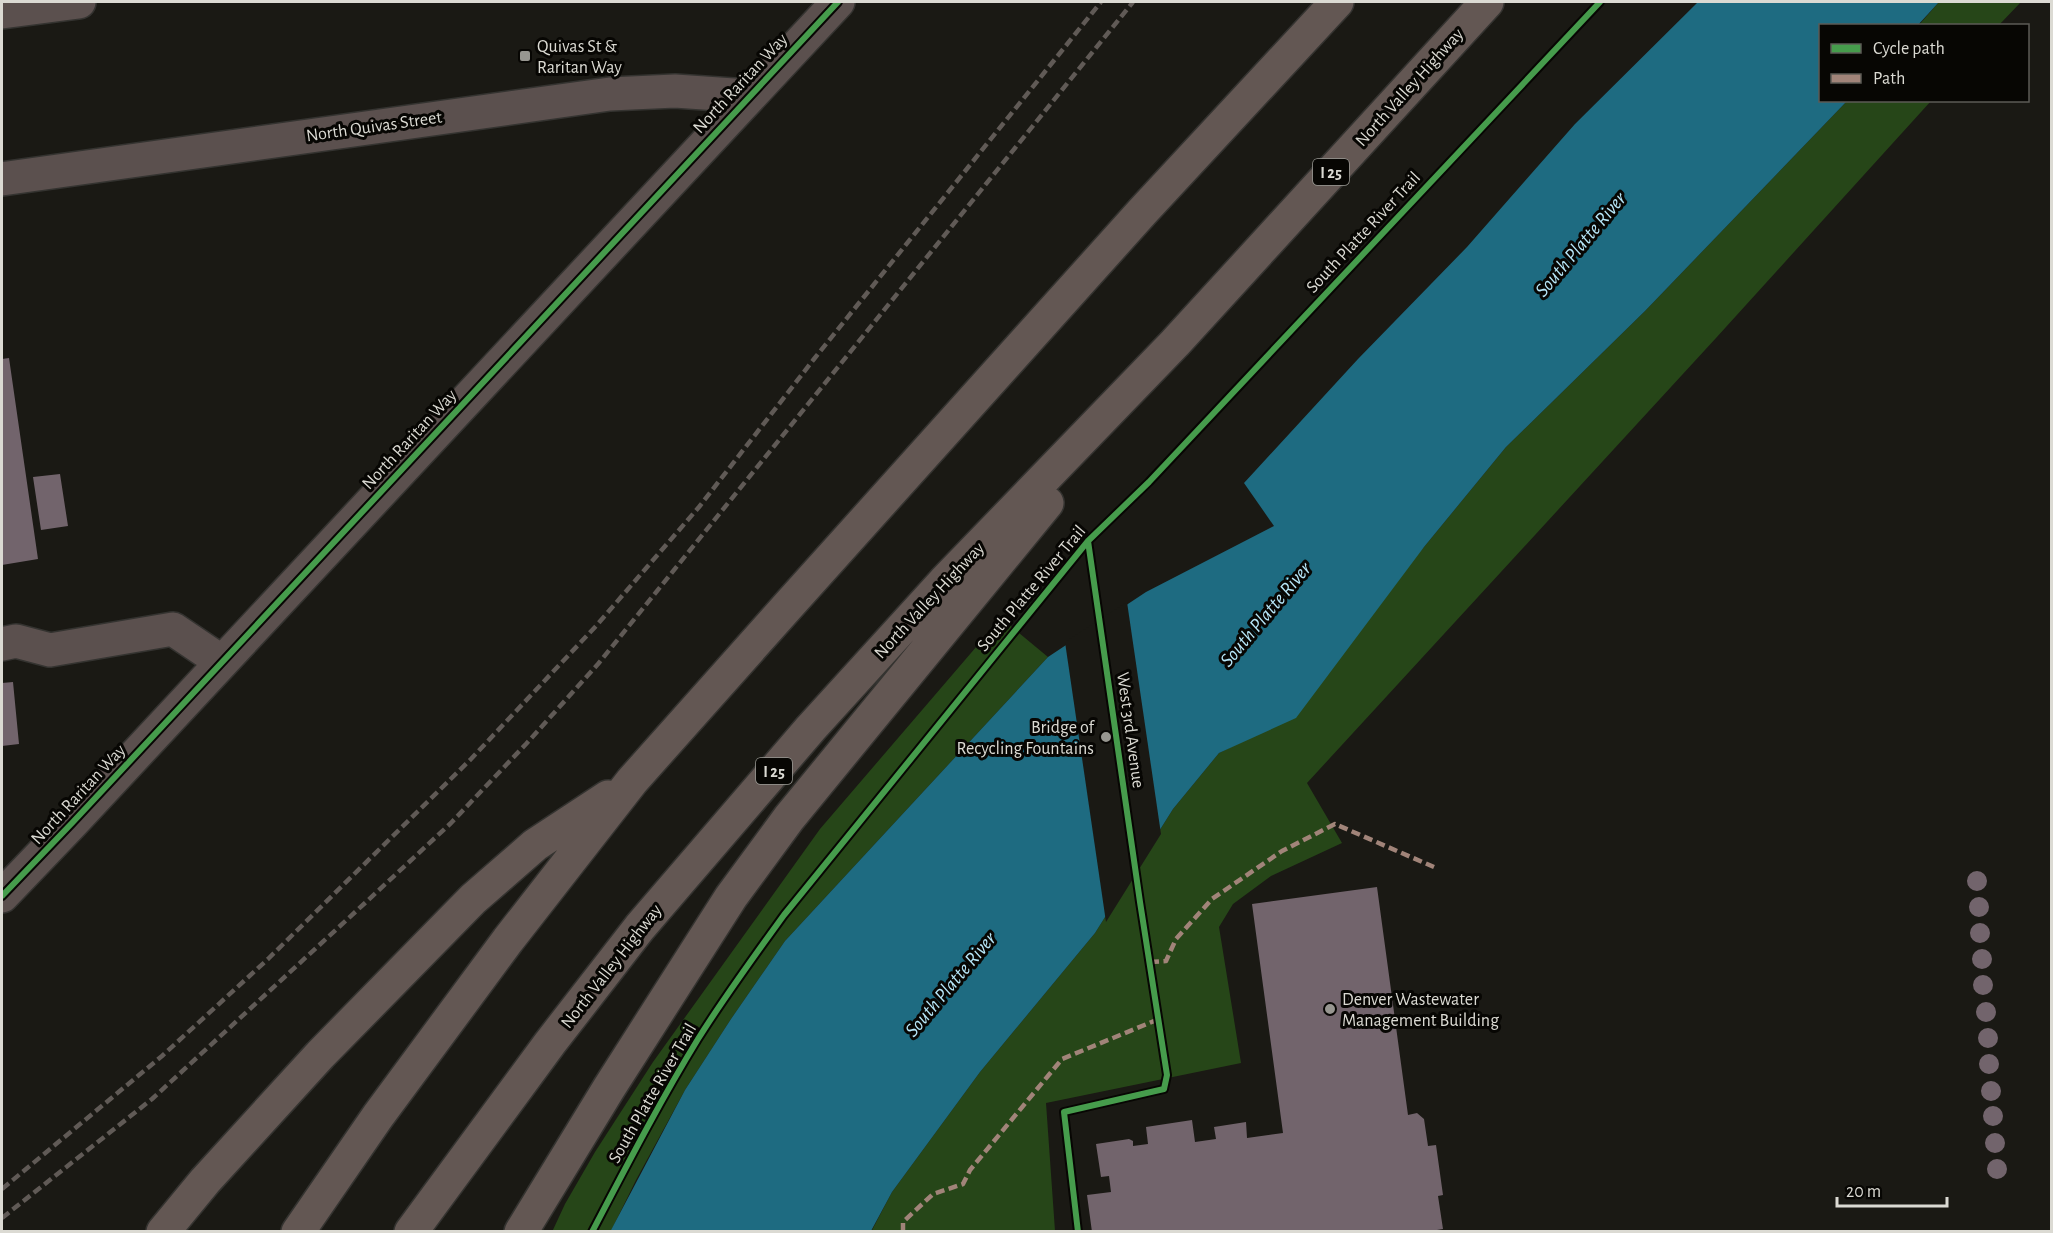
<svg xmlns="http://www.w3.org/2000/svg" width="2053" height="1233" viewBox="0 0 2053 1233" font-family="'Alegreya Sans',sans-serif">
<rect width="100%" height="100%" fill="#1a1914"/>
<path fill="#264618" d="M1939 2H2021L1999 25 1918 26Z
M1847 101H1931L1716 338 1307 783 1342 843 1271 876 1233 904 1219 927 1241 1063 1046 1103 1055 1231 871 1232 892 1192 980 1072 1095 933 1173 809 1219 753 1251 737 1424 547 1506 447 1645 311Z
M1001 618 1048 657 785 941 731 1019 685 1090 636 1180 611 1231 552 1232 565 1204 595 1152 653 1062 820 829Z"/>
<path fill="#1e6b81" d="M1698 2H1939L1918 25 1820 26V100L1847 101 1645 311 1506 447 1424 547 1296 718 1219 753 1173 809 1095 933 980 1072 892 1192 871 1231 610 1232 685 1090 731 1019 785 941 1048 657 1146 592 1274 526 1244 483 1358 359 1467 247 1575 124Z"/>
<path fill="#1a1914" d="M1127 602 1161 834 1106 922 1065 642Z"/>
<path fill="#72646c" d="M9 358 38 559 2 565V359Z
M60 474 68 526 41 530 33 477Z
M13 682 19 744 2 746V683Z
M1967 881a10 10 0 1 1 20 0a10 10 0 1 1-20 0Z
M1377 887 1408 1115 1417 1113 1424 1119 1428 1146 1436 1145 1443 1195 1438 1196 1443 1229 1425 1232H1092L1087 1195 1111 1192 1109 1176 1101 1177 1096 1144 1129 1139 1133 1141V1146L1148 1144 1146 1127 1192 1120 1195 1142 1216 1139 1214 1127 1246 1122 1247 1138 1283 1133 1252 904Z
M1969 907a10 10 0 1 1 20 0a10 10 0 1 1-20 0Z
M1970 933a10 10 0 1 1 20 0a10 10 0 1 1-20 0Z
M1972 959a10 10 0 1 1 20 0a10 10 0 1 1-20 0Z
M1973 985a10 10 0 1 1 20 0a10 10 0 1 1-20 0Z
M1976 1012a10 10 0 1 1 20 0a10 10 0 1 1-20 0Z
M1978 1038a10 10 0 1 1 20 0a10 10 0 1 1-20 0Z
M1979 1064a10 10 0 1 1 20 0a10 10 0 1 1-20 0Z
M1981 1091a10 10 0 1 1 20 0a10 10 0 1 1-20 0Z
M1983 1116a10 10 0 1 1 20 0a10 10 0 1 1-20 0Z
M1985 1143a10 10 0 1 1 20 0a10 10 0 1 1-20 0Z
M1987 1169a10 10 0 1 1 20 0a10 10 0 1 1-20 0Z"/>
<g fill="none" stroke-linecap="round" stroke-linejoin="round">
<g stroke="#343330" stroke-width="36">
<path id="minor" d="M2 12 79 2
M2 179 610 94 675 91 748 96
M2 644 16 641 50 650 173 629 222 662
M2 896 72 823 838 2"/>
</g>
<g stroke="#343330" stroke-width="36">
<path id="highway" d="M163 1232 205 1181 320 1055 473 899 535 845 608 797
M298 1232 378 1116 508 940 632 781 787 607 1143 211 1337 2
M411 1232 550 1043 640 927 811 728 944 582 1175 343 1487 2
M521 1232 609 1088 731 897 789 818 1047 503"/>
</g>
<use href="#minor" stroke="#5b504e" stroke-width="33"/>
<use href="#highway" stroke="#635753" stroke-width="33"/>
<path stroke="#605a56" stroke-width="4.5" stroke-dasharray="9 4.5" stroke-linecap="butt" d="M2 1189 162 1056 268 959 471 759 596 626 699 507 814 359 1101 2
M2 1218 152 1099 365 903 451 823 526 744 598 664 1133 2"/>
<path stroke="#a18479" stroke-width="4.5" stroke-dasharray="9 4.5" stroke-linecap="butt" d="M1150 962 1166 961 1176 939 1212 899 1282 851 1335 824 1434 867
M903 1232V1222L933 1194 963 1184 970 1170 1062 1059 1159 1019"/>
<g stroke="#070603" stroke-width="10">
<path id="cycleway" d="M2 896 72 823 838 2
M592 1232C626 1167 660 1101 698 1039 725 996 755 955 784 915L1088 541 1149 482 1600 2
M1078 1232 1064 1112 1164 1089 1167 1075 1140 902 1088 541"/>
</g>
<use href="#cycleway" stroke="#469c4c" stroke-width="6"/>
</g>
<g fill="#979690" stroke="#070603" stroke-width="2">
<rect x="519" y="50" width="12" height="12" rx="3"/>
<circle cx="1106" cy="737" r="6"/>
<circle cx="1330" cy="1009" r="6"/>
</g>
<g text-anchor="middle" stroke-width="6" stroke-linejoin="round" paint-order="stroke">
<g fill="#070603" stroke="#9b9a95" stroke-width="1.5">
<rect x="1313" y="159" width="36" height="26" rx="4.5"/>
<rect x="756" y="758" width="36" height="26" rx="4.5"/>
</g>
<g font-size="16" font-weight="bold" fill="#dbdad3">
<text x="1331" y="178">I 25</text>
<text x="774" y="777">I 25</text>
</g>
<g font-size="18" fill="#dbdad3" stroke="#070603" text-anchor="start">
<text x="537" y="52">Quivas St &amp;<tspan x="537" dy="21">Raritan Way</tspan></text>
<text x="1094" y="733" text-anchor="end">Bridge of<tspan x="1094" dy="21">Recycling Fountains</tspan></text>
<text x="1342" y="1005">Denver Wastewater<tspan x="1342" dy="21">Management Building</tspan></text>
</g>
<g font-size="18" fill="#dbdad3" stroke="#070603">
<text transform="translate(740 83) rotate(-47)" y="6">North Raritan Way</text>
<text transform="translate(1409 87) rotate(-48)" y="6">North Valley Highway</text>
<text transform="translate(374 126) rotate(-8)" y="6">North Quivas Street</text>
<text transform="translate(1363 232) rotate(-47)" y="6">South Platte River Trail</text>
<text transform="translate(409 439) rotate(-47)" y="6">North Raritan Way</text>
<text transform="translate(1031 588) rotate(-50)" y="6">South Platte River Trail</text>
<text transform="translate(929 600) rotate(-47)" y="6">North Valley Highway</text>
<text transform="translate(1131 730) rotate(82)" y="6">West 3rd Avenue</text>
<text transform="translate(78 794) rotate(-47)" y="6">North Raritan Way</text>
<text transform="translate(611 966) rotate(-52)" y="6">North Valley Highway</text>
<text transform="translate(652 1093) rotate(-60)" y="6">South Platte River Trail</text>
</g>
<g font-size="20" font-style="italic" fill="#b8e8fa" stroke="#070603">
<text transform="translate(1580 244) rotate(-50)" y="7">South Platte River</text>
<text transform="translate(1265 614) rotate(-50)" y="7">South Platte River</text>
<text transform="translate(950 984) rotate(-50)" y="7">South Platte River</text>
</g>
</g>
<rect width="2053" height="1233" fill="none" stroke="#dbdad3" stroke-width="6"/>
<rect x="1819" y="24" width="210" height="78" fill="#070603" stroke="#5c5b56" stroke-width="1.5"/>
<rect x="1831" y="44" width="30" height="9" fill="#469c4c" stroke="#5c5b56" stroke-width="1.5"/>
<text x="1873" y="54" font-size="18" fill="#dbdad3">Cycle path</text>
<rect x="1831" y="74" width="30" height="9" fill="#a18479" stroke="#5c5b56" stroke-width="1.5"/>
<text x="1873" y="84" font-size="18" fill="#dbdad3">Path</text>
<path d="M1837 1197v9h110v-9" fill="none" stroke="#dbdad3" stroke-width="3"/>
<text x="1846" y="1197" font-size="18" fill="#dbdad3" stroke="#070603" stroke-width="4.5" paint-order="stroke">20 m</text>
</svg>
